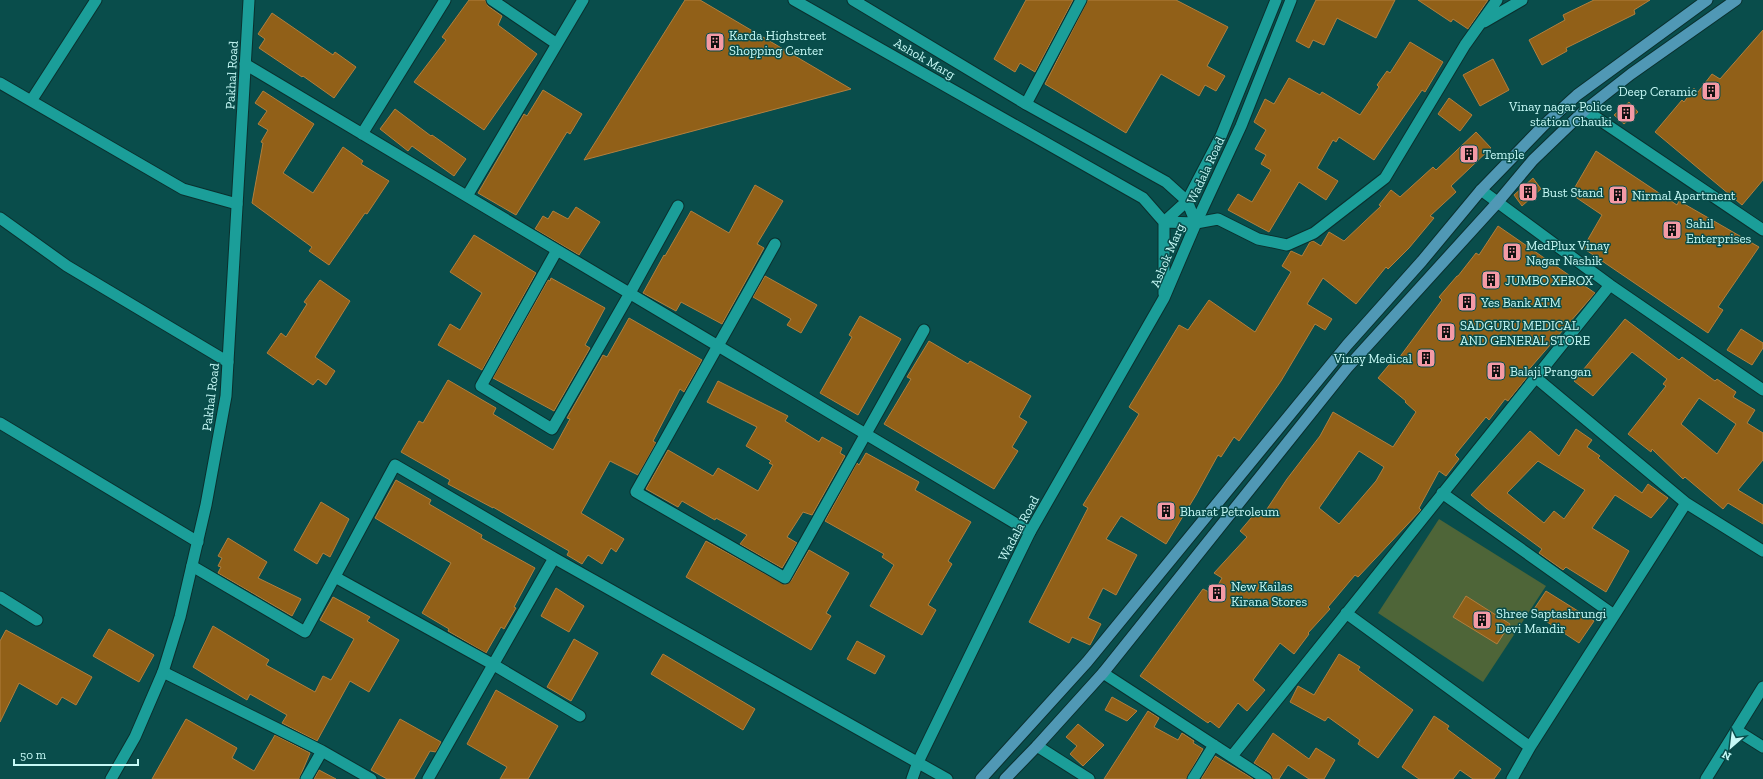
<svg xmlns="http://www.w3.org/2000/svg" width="1763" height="779" viewBox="0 0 1763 779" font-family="'Zilla Slab',serif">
<rect width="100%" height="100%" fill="#094d4b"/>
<path fill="#4e6538" d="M1439 519 1546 586 1483 682 1378 613Z"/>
<path fill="#916018" stroke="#b27f3d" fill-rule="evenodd" d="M469 0H485L488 6 502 16 498 25 537 54 484 130 414 82 446 40 442 37Z
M685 0H700L851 89 584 160Z
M1026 0H1073L1035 72 1020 63 1015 72 994 59Z
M1088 0H1176L1228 27 1207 66 1225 76 1216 91 1205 85 1199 96 1161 74 1126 133 1045 84Z
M1316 0H1395L1376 38 1337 18 1324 45 1313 40 1309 48 1296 41Z
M1418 0H1488L1468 29 1453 19 1451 22Z
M1594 0H1650L1634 10 1635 14 1566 48 1567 51 1542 65 1529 40 1565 20 1563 15Z
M272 13 333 55 335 52 356 67 334 98 303 76 302 77 259 48 265 39 258 34Z
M1763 30V180L1742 205 1655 132 1682 100 1684 102 1694 88 1698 92 1712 74 1720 79Z
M1410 42 1443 62 1425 92 1422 90 1374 160 1339 137 1336 142 1333 140 1317 168 1338 181 1326 200 1299 182 1269 232 1228 210 1238 194 1252 202 1271 170 1261 164 1266 155 1255 149 1266 130 1254 122 1265 99 1274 104 1289 78 1320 95 1322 92 1360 115 1379 87 1377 85 1387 71 1390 73Z
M1493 59 1509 90 1480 106 1463 75Z
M543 90 582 114 570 134 567 132 516 215 478 193 510 138 524 114 527 116Z
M263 91 314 124 283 173 313 193 343 147 363 161 361 164 389 181 367 214 365 213 329 265 309 251 312 247 252 203 263 143 261 142 268 130 258 124 267 111 255 103Z
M1449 98 1472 115 1460 131 1438 114Z
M1629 102 1638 112 1624 124 1614 115Z
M395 109 431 136 432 135 466 159 454 176 412 146 408 151 380 129Z
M1476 132 1491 148 1451 186 1456 192 1430 216 1434 218 1409 248 1388 269 1386 267 1356 304 1323 278 1307 304 1332 319 1325 330 1315 324 1281 381 1239 441 1234 437 1221 457 1218 455 1196 495 1166 544 1121 516 1106 539 1137 555 1116 595 1103 588 1088 618 1101 624 1090 645 1072 637 1069 643 1029 622 1088 508 1083 505 1139 414 1129 407 1179 325 1188 330 1209 300 1255 332 1291 272 1282 266 1291 251 1302 256 1310 242 1313 241 1321 246 1329 232 1344 241 1381 206 1379 205 1391 190 1400 197 1433 167 1436 170Z
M1596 151 1677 205 1679 201 1759 247 1718 307 1723 310 1708 333 1583 248 1602 215 1571 194Z
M1533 178 1541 189 1522 206 1514 195Z
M755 185 783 201 757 244 764 248 722 324 681 302 676 311 643 293 664 255 665 256 691 211 729 233Z
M576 207 600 222 579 255 535 229 543 216 548 219 553 211 568 219Z
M1498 226 1595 293 1525 374 1528 376 1508 401 1505 399 1489 420 1486 417 1455 455 1459 459 1446 476 1439 471 1419 508 1421 510 1358 577 1355 575 1328 607 1330 609 1308 633 1309 634 1294 654 1280 643 1253 680 1265 690 1247 711 1238 703 1219 728 1210 721 1208 723 1140 676 1203 589 1213 594 1222 578 1214 573 1247 537 1240 531 1257 511 1263 515 1287 479 1320 436 1333 412 1393 447 1416 412 1405 402 1406 401 1378 378 1393 360 1396 362 1442 300 1439 297 1457 276H1458L1476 253 1479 255ZM1359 451 1384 467 1376 481 1339 524 1319 508Z
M474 235 536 273 482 370 438 345 450 324 460 330 482 293 450 272Z
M765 276 817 305 801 333 787 325 791 319 753 297Z
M551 278 605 308 585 345 590 348 554 411 493 378 548 280 550 281Z
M320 280 350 301 315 357 335 371 326 385 318 379 313 385 267 353 281 333 286 337 307 304 304 302Z
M860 316 901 339 858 415 820 393 852 337 849 335Z
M629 318 702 360 684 392 680 389 653 441 656 443 638 475 610 461 581 513 624 539 616 552 611 548 602 564 588 555 582 564 567 555 569 551 493 507V508L448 484 450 480 401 452 419 421 423 423 448 380 496 408 493 414 553 450 570 419 567 418 603 355 607 357Z
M1625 319 1679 360 1682 357 1715 381 1717 379 1736 392 1733 397 1755 410 1747 423 1763 433V460L1738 490 1763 505V524L1728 503 1723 509 1685 477 1683 479 1652 449 1651 452 1628 434 1666 386 1663 384 1667 379 1632 352 1593 396 1574 381ZM1699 398 1736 424 1717 454 1681 424Z
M1741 329 1763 343V348L1752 365 1727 350Z
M929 341 968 364 970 361 1031 396 1019 417 1027 422 1012 447 1018 451 994 489 884 424 911 379 907 377Z
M718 381 788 416 785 421 819 442 822 437 842 448 840 453 845 456 812 515 803 512 787 537 797 543 782 568 740 544 747 535 716 518 715 520 682 501 678 507 646 489 668 450 713 476 718 468 758 491 773 465 769 463 771 461 746 446 757 427 707 402Z
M1576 429 1592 440 1587 447 1600 456 1598 458 1642 493 1648 484 1668 498 1651 518 1615 495 1592 528 1629 551 1606 592 1566 567 1563 570 1539 553 1542 549 1486 508 1471 495 1530 431 1559 456ZM1538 461 1585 490 1564 519 1554 511 1544 523 1507 493Z
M866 453 919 482 915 490 971 522 948 561 952 564 928 605 936 610 922 635 870 606 894 565 882 557 884 554 825 521 857 463 859 465Z
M396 480 431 500 429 504 482 535 481 538 535 568 514 607 516 608 504 629 501 627 486 653 448 631 449 629 422 613 451 563 375 518Z
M321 502 349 519 330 557 323 553 317 564 294 550Z
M228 538 267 562 258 578 301 599 292 616 218 573 221 567 218 566 222 558 218 556Z
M706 541 785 585 791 581 809 550 849 573 826 613 831 616 811 650 686 577Z
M556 588 584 606 569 632 541 616Z
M1546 591 1594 621 1579 643 1532 612Z
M1466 596 1510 624 1497 644 1453 617Z
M333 597 370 617 367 621 399 640 369 692 350 681 317 741 282 723 287 715 250 694 247 700 193 667 213 626 269 660 266 665 315 692 323 676 331 680 354 639 320 620Z
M109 629 154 655 139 682 93 656Z
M6 630 92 677 76 705 62 697 57 705 19 683 0 722V641Z
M574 639 598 653 571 701 547 687Z
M857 641 885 656 875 674 847 659Z
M663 654 755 709 743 730 651 674Z
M1339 654 1360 667 1358 670 1413 710 1378 758 1358 744 1360 740 1328 717 1325 721 1290 702 1298 686 1314 695Z
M496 690 558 726 528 779H500L507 767 467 744Z
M1112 697 1137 711 1127 721 1105 710Z
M1148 711 1159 718 1154 727 1178 740 1182 733 1194 741 1193 743 1203 749 1186 779H1104Z
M1434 716 1449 726 1447 729 1501 769 1494 779H1473L1460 770 1453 779H1419L1402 767Z
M186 719 237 748 232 758 254 771 275 735 310 753 299 779H152Z
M400 719 441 742 436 752 430 751 414 779H387L371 770Z
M1078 724 1104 745 1083 766 1070 754 1077 746 1066 737Z
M1273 733 1309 759 1316 748 1335 760 1324 779H1309L1288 765 1279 779H1273L1270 773 1254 763Z
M1215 756 1247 775 1253 779H1201Z
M319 770 336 779H314Z"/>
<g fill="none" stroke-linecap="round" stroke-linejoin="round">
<g stroke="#0a302e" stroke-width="13">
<path id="minor" d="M492 0 557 44
M1484 22 1522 0
M245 64 1030 532
M0 83 183 189 237 204
M31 101 96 0
M1026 104 1081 0
M1585 110 1763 230
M362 134 445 0
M1481 190 1610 285 1763 390
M467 196 583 0
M0 218 67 266 228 362
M1196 223 1218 219 1258 239 1287 245 1314 233 1385 178 1465 45 1497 0
M775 244 636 492 785 578 924 330
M557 250 481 386 552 429 630 293 678 206
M1535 377 1686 503 1763 551
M0 423 198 542
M1442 493 1614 615
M192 566 305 632 395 465 554 558
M335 577 494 665 580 716
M0 597 37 620
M1346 613 1530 747
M163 672 322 751 371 779
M1103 673 1266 779
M1736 730 1763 747
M1037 746 1089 779
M1232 756 1610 285
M306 779 322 751
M428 779 554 558 947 779
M1193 779 1214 745
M1512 779 1530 747 1686 503
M1706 779 1763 687"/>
</g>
<g stroke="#0a302e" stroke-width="13">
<path id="tertiary" d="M794 0 1143 198 1164 222V294
M853 0 1026 104 1166 182 1187 201 1196 223 1164 298 1030 532 918 762 912 779
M1164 222 1196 223 1241 126 1291 0
M1164 222 1187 201 1221 136 1276 0
M111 779 135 737 163 672 180 617 206 505 226 396 249 0"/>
</g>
<g stroke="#0a302e" stroke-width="13">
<path id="secondary" d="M981 779 1087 662 1347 345 1422 261 1481 190 1543 126 1577 95 1707 0
M1005 779 1037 746 1103 673 1347 368 1497 203 1533 160 1585 110 1631 74 1736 0"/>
</g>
<use href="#minor" stroke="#1b9e99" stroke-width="11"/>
<use href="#tertiary" stroke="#1b9e99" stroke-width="11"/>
<use href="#secondary" stroke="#5098b5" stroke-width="11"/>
</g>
<defs>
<g id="building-square" transform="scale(1)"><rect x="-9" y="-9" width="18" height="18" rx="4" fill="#f49aa6" stroke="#094d4b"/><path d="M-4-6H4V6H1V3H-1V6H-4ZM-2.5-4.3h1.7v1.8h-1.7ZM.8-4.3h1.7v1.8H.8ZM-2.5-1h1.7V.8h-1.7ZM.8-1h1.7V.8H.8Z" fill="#111"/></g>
</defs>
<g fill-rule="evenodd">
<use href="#building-square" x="715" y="42"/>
<use href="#building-square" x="1711" y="91"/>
<use href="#building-square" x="1626" y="113"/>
<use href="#building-square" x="1469" y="154"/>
<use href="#building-square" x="1528" y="192"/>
<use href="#building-square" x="1618" y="195"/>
<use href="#building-square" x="1672" y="230"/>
<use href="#building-square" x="1512" y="252"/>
<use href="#building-square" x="1491" y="280"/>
<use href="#building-square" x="1467" y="302"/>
<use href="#building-square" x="1446" y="332"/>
<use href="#building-square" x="1426" y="358"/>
<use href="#building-square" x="1496" y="371"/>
<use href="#building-square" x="1166" y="511"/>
<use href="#building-square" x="1217" y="593"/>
<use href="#building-square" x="1482" y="620"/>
</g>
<g text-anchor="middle" stroke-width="3" stroke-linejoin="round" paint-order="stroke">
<g font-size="13" fill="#c6f9f6" stroke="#094d4b" text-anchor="start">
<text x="729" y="40">Karda Highstreet<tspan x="729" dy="15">Shopping Center</tspan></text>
<text x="1697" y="96" text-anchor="end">Deep Ceramic</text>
<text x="1612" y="111" text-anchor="end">Vinay nagar Police<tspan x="1612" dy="15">station Chauki</tspan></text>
<text x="1483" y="159">Temple</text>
<text x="1542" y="197">Bust Stand</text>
<text x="1632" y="200">Nirmal Apartment</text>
<text x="1686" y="228">Sahil<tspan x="1686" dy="15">Enterprises</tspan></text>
<text x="1526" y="250">MedPlux Vinay<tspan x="1526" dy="15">Nagar Nashik</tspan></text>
<text x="1505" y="285">JUMBO XEROX</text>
<text x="1481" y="307">Yes Bank ATM</text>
<text x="1460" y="330">SADGURU MEDICAL<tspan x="1460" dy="15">AND GENERAL STORE</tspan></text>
<text x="1412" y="363" text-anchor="end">Vinay Medical</text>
<text x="1510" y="376">Balaji Prangan</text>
<text x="1180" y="516">Bharat Petroleum</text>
<text x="1231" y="591">New Kailas<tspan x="1231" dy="15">Kirana Stores</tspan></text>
<text x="1496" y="618">Shree Saptashrungi<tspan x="1496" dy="15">Devi Mandir</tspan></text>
</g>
<g font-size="13" fill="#c6f9f6" stroke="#094d4b">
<text transform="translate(925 58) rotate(30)" y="5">Ashok Marg</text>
<text transform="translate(231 75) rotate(-87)" y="5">Pakhal Road</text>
<text transform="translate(1205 170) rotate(-65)" y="5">Wadala Road</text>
<text transform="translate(1167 255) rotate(-67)" y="5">Ashok Marg</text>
<text transform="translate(210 397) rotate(-83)" y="5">Pakhal Road</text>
<text transform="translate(1018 528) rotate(-62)" y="5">Wadala Road</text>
</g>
</g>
<g transform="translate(1731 747) rotate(208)" stroke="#094d4b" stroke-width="3" paint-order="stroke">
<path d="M0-3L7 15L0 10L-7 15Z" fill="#c6f9f6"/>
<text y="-6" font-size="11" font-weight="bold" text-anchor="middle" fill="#c6f9f6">N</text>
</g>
<path d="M14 759v6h124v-6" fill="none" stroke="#c6f9f6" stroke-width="2"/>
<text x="20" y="759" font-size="12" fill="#c6f9f6" stroke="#094d4b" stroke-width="3" paint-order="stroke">50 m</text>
</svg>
